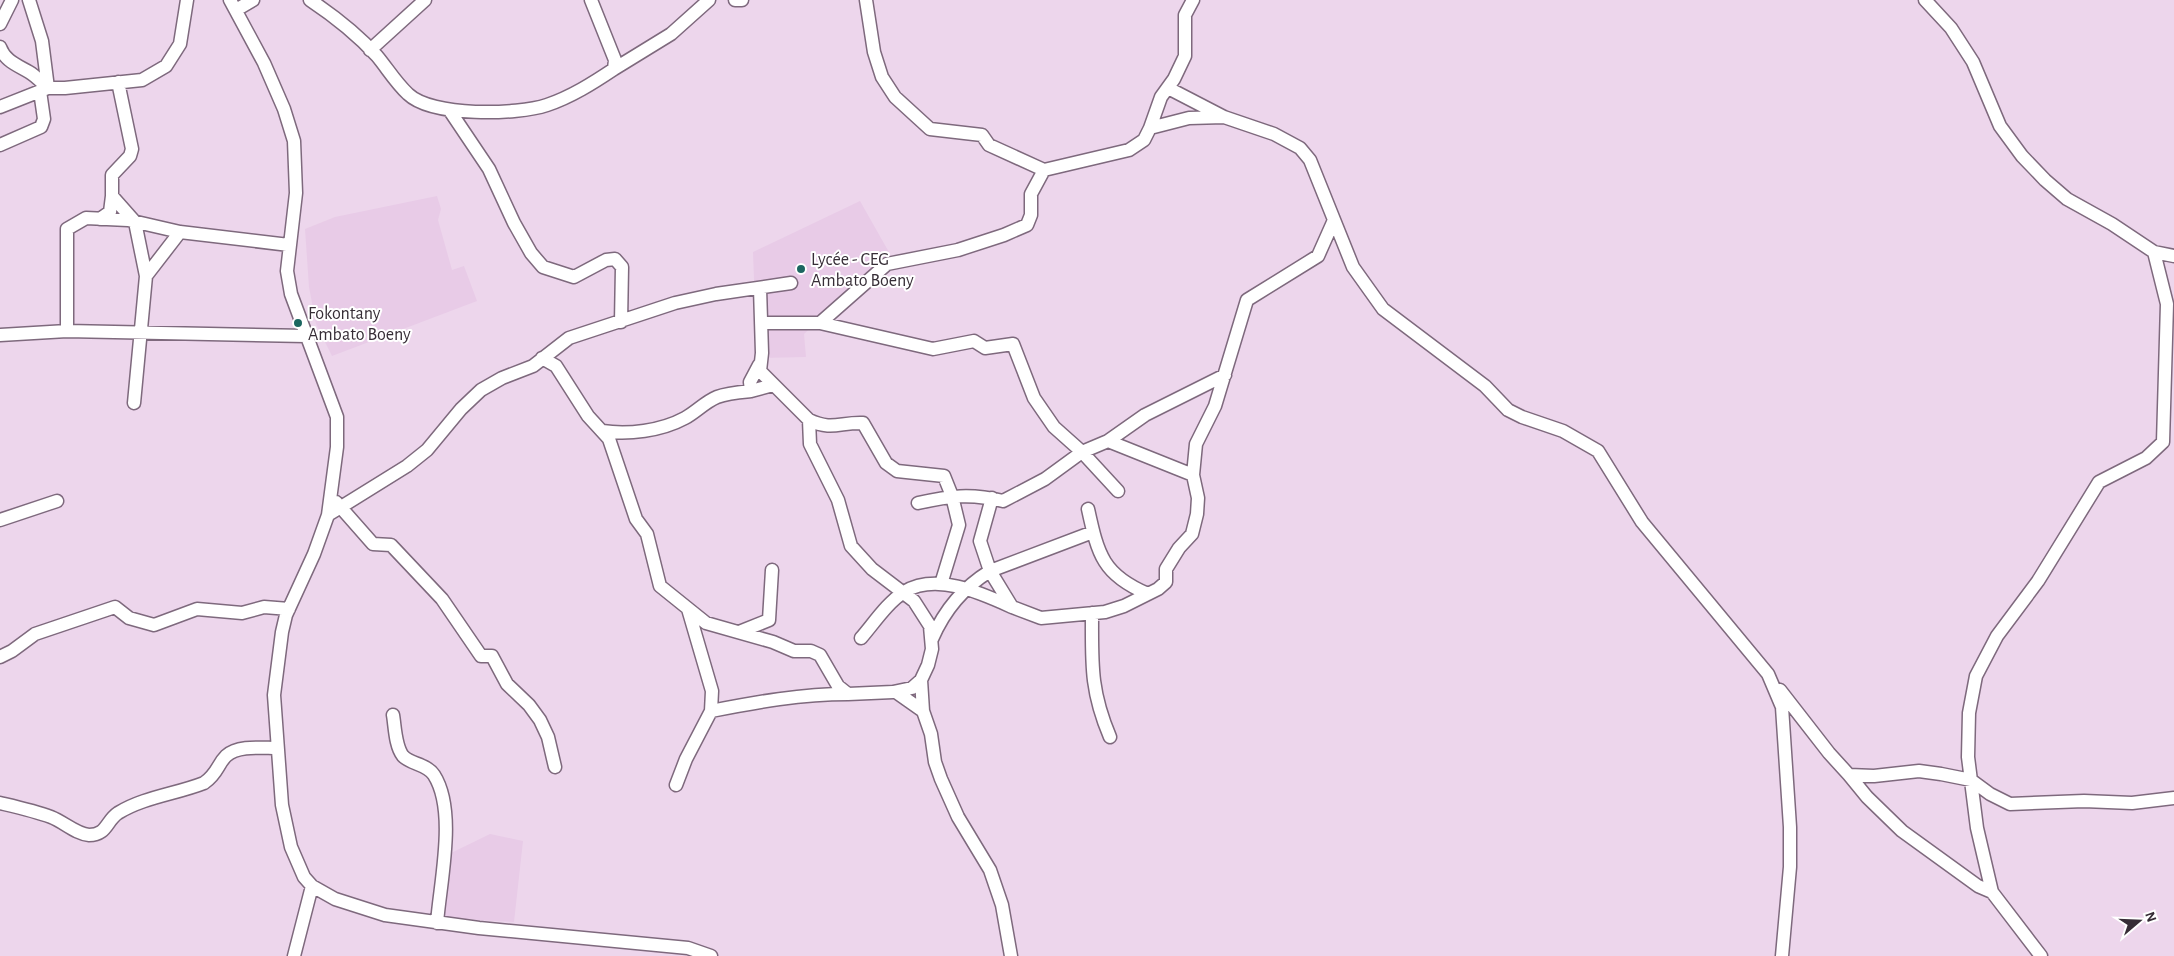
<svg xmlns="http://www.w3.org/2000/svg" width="2174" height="956" viewBox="0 0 2174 956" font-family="'Alegreya Sans',sans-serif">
<rect width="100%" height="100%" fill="#edd6ec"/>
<path fill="#e8cbe7" d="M437 196 441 209 438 220 452 270 464 266 477 301 332 356 316 324 309 287 305 229 335 217Z
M860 201 890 254 804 334 806 357 757 358 753 252Z
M490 834 523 841 514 922 441 918 447 855Z"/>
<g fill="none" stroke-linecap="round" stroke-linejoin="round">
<g stroke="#7e697d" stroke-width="15">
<path id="minor" d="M29 0 42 41 48 88
M230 0 264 63 284 109 294 141 296 193 287 271 291 294 337 417V447L328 515 314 554 286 615 282 632 274 695 282 805 291 847 304 877 312 886 335 899 385 915 479 928 688 948 711 956
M310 0C334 16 357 34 377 56 387 68 396 83 408 94 432 117 517 115 547 105 571 97 593 83 614 69L615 60 591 0
M735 0H742
M866 0 874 52 882 77 895 97 930 129 982 135 989 145 1044 170 1129 150 1144 140 1150 128 1161 97 1174 79 1185 56V15L1193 0
M1925 0 1951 28 1973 62 2000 126 2022 156 2045 180 2067 199 2112 224 2154 252 2174 256
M236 10 253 0
M0 24 12 0
M0 47C5 61 17 65 29 72 36 76 42 83 48 88
M370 50 425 0
M614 69 671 34 709 0
M0 107 48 88H65L142 80 166 66 180 44 187 0
M450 111 489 169 514 223 531 253 543 267 574 277 606 260 615 259 622 267 621 322
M1224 117 1274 134 1300 148 1310 160 1353 267 1383 309 1485 386 1508 410 1522 417 1563 431 1598 451 1642 522 1768 674 1782 707 1790 827V867L1782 956
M1150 128 1189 118 1224 117 1168 88
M0 145 41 127 44 119 40 91
M112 196 135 222 146 276
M100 219 110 212 112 196V175L130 156 132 149 118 82
M761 323H820L887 264 958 250 1004 235 1027 225 1031 215V194L1044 170
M820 323 933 349 974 341 985 348 1013 344 1034 398 1054 427 1082 452 1108 441 1193 475
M67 331V229L86 218 128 220 180 232 289 245
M0 335 67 331 306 336
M542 358 556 366 588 416 609 439 636 519 647 534 660 586 706 623 773 642 794 651H811L820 655 838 686 848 694 893 692 912 688 921 680 928 665 932 649 930 626 914 601 872 569 851 546 838 500 810 444 809 420 760 371 762 353 760 288
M759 365 750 382 751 391 773 385
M134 403 146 276 180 232
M809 420C832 431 840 422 863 423L886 463 897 471 944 476 952 496 959 525 941 584
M602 431C628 435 661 431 685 418 696 412 705 402 717 397 727 393 740 392 751 391
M1108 441 1145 415 1225 375
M336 502 373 544 391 545 442 599 481 656H492L507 684 529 705 540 720 548 737 555 767
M918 503C950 496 970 493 1003 501L1045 479 1082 452 1118 491
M1088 509C1098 555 1103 575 1148 594
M328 515 407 466 427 450 461 409 481 390 502 378 533 366 569 338 675 303 716 294 791 283
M0 520 57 501
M1012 607 1041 618 1105 612 1124 606 1158 589 1166 582V569L1179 548 1192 534 1197 514 1198 498 1193 475 1196 444 1215 406 1247 300 1318 256 1334 220
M1092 613C1092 663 1090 690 1110 737
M739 632 769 620 772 570
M861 638C874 623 887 603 904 592 936 572 981 593 1012 607L990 571 1093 532
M932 639C944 611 964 587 990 571L980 541 992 498
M0 657 12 651 35 634 115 607 129 618 154 625 197 609 242 613 264 607 289 609
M1780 690 1829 753 1849 775 1874 776 1919 771 1941 774 1971 780 1990 794 2010 804 2084 801 2132 803 2174 798
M896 692 923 711 921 680
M711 711C757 702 801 694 848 694
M923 711 931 734 935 762 941 779 958 817 990 870 1002 905 1011 956
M393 715C395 726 395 746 403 756 410 764 427 764 434 775 457 811 440 882 437 923
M1849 775 1867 797 1902 831 1978 886 1992 892
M676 785 686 759 711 711 712 691 688 609
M0 803C17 807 35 811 51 817 64 822 76 834 89 835 107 835 106 821 118 813 144 797 176 794 204 783 218 773 217 765 226 756 238 745 262 748 276 748
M294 956 312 886
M2041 956 1992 892 1977 828 1968 757 1969 713 1976 676 1997 636 2038 581 2099 482 2146 458 2163 442 2167 304 2154 252"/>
</g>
<use href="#minor" stroke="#fff" stroke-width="12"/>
</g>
<g fill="#1b6660" stroke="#fff" stroke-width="2">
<circle cx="801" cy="269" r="5"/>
<circle cx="298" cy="323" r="5"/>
</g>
<g text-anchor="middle" stroke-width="4" stroke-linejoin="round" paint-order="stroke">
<g font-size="18" fill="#362d36" stroke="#fff" text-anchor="start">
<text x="811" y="265">Lycée - CEG<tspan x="811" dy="21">Ambato Boeny</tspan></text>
<text x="308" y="319">Fokontany<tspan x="308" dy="21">Ambato Boeny</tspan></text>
</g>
</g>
<g transform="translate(2139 921) rotate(71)" stroke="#ffffff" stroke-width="4" paint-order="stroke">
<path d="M0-4L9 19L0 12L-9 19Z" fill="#362d36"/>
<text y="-8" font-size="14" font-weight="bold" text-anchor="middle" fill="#362d36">N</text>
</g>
</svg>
